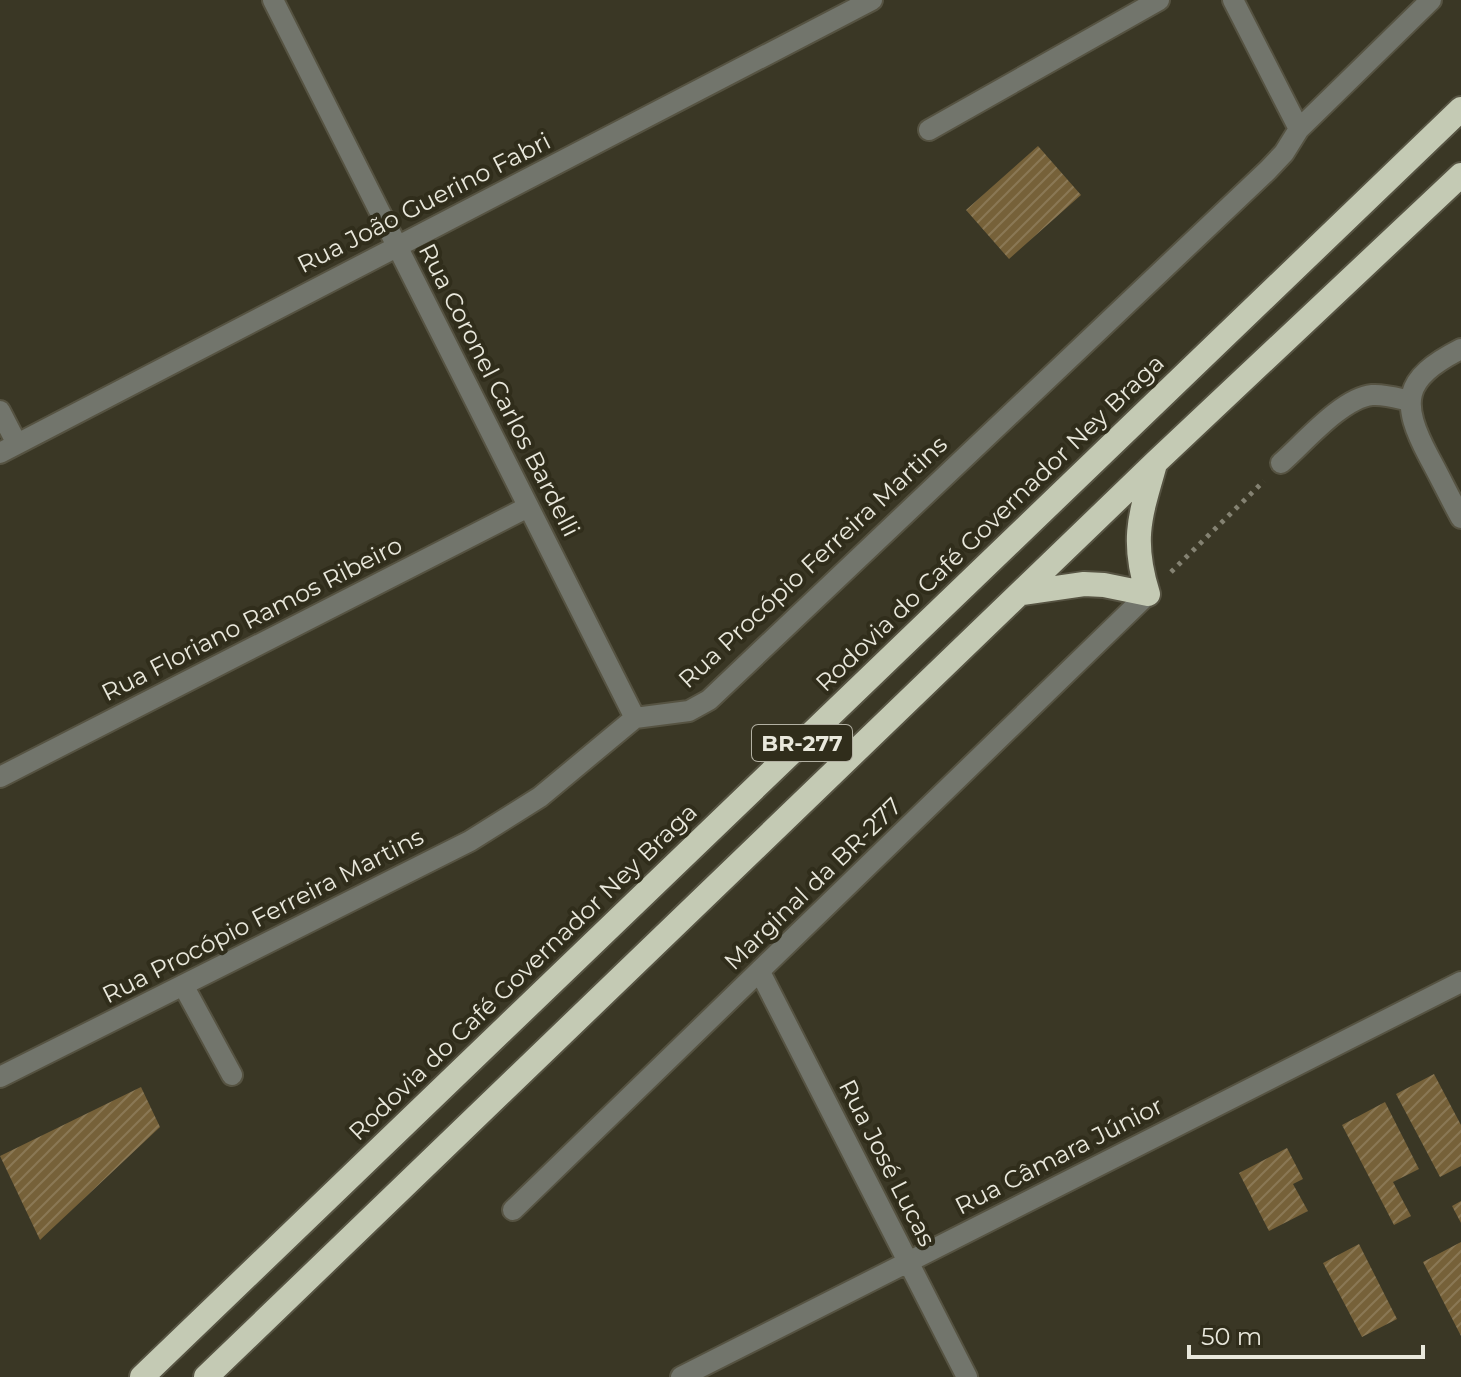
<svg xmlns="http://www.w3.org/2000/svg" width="1461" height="1377" viewBox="0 0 1461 1377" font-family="Montserrat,sans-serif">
<defs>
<pattern id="building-hatch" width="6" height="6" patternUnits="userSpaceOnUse" patternTransform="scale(2)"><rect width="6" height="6" fill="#766139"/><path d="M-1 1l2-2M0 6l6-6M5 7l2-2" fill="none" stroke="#8a7855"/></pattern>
</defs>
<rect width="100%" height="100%" fill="#3a3725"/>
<path fill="url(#building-hatch)" d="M1038 146 1081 195 1009 259 966 210Z
M1434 1074 1461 1125V1166L1440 1177 1396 1094Z
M141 1087 160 1127 40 1240 0 1156Z
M1385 1102 1419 1169 1393 1182 1411 1216 1394 1225 1342 1125Z
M1287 1148 1303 1179 1293 1184 1308 1211 1269 1231 1239 1173Z
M1461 1201V1223L1452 1206Z
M1461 1242V1336L1423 1262Z
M1359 1244 1397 1319 1362 1337 1323 1263Z"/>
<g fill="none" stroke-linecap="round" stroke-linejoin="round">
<g stroke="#565342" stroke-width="24">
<path id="minor" d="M273 0 635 718
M1233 0 1299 129
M929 130 1159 0
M1461 349C1402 379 1400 402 1429 457 1440 477 1450 498 1461 518
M0 411 17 444
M0 453 872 0
M1281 463C1304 443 1342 398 1372 395 1385 394 1397 398 1410 401
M0 777 528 507
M760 972 967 1377
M183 985 232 1075
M0 1077 470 841 540 797 635 718 689 711 709 700 1268 170 1284 153 1299 129 1431 0
M513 1210 1148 594
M681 1377 1461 982"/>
</g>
<g stroke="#565342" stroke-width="28">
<path id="highway" d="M1022 593 1084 584 1104 585 1148 594C1131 540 1140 516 1155 464
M142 1377 1461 109
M206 1377 1156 462 1461 175"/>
</g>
<path stroke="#848272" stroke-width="5" stroke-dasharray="4 6" stroke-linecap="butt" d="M1171 572 1264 481"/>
<use href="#minor" stroke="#72756c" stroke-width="20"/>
<use href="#highway" stroke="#c4cab4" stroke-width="24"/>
</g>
<g text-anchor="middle" stroke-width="8" stroke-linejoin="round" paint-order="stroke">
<rect fill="#302d1b" stroke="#b2b0a2" stroke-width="2" x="752" y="725" width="100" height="36" rx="6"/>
<g font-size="22" font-weight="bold" fill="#e9e8dc">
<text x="802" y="751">BR-277</text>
</g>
<g font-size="24" fill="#e9e8dc" stroke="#302d1b">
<text transform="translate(424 203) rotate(-27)" y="8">Rua João Guerino Fabri</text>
<text transform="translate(499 390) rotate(63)" y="8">Rua Coronel Carlos Bardelli</text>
<text transform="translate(990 523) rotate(-44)" y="8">Rodovia do Café Governador Ney Braga</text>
<text transform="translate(813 562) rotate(-43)" y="8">Rua Procópio Ferreira Martins</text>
<text transform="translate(252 619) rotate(-27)" y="8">Rua Floriano Ramos Ribeiro</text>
<text transform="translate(813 884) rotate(-44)" y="8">Marginal da BR-277</text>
<text transform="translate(263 916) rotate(-27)" y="8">Rua Procópio Ferreira Martins</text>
<text transform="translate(523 972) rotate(-44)" y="8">Rodovia do Café Governador Ney Braga</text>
<text transform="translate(1059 1156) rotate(-27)" y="8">Rua Câmara Júnior</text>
<text transform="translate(887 1163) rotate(63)" y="8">Rua José Lucas</text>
</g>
</g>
<path d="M1189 1345v12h234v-12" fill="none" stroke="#e9e8dc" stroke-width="4"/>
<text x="1201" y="1345" font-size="24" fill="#e9e8dc" stroke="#302d1b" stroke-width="6" paint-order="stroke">50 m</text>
</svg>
